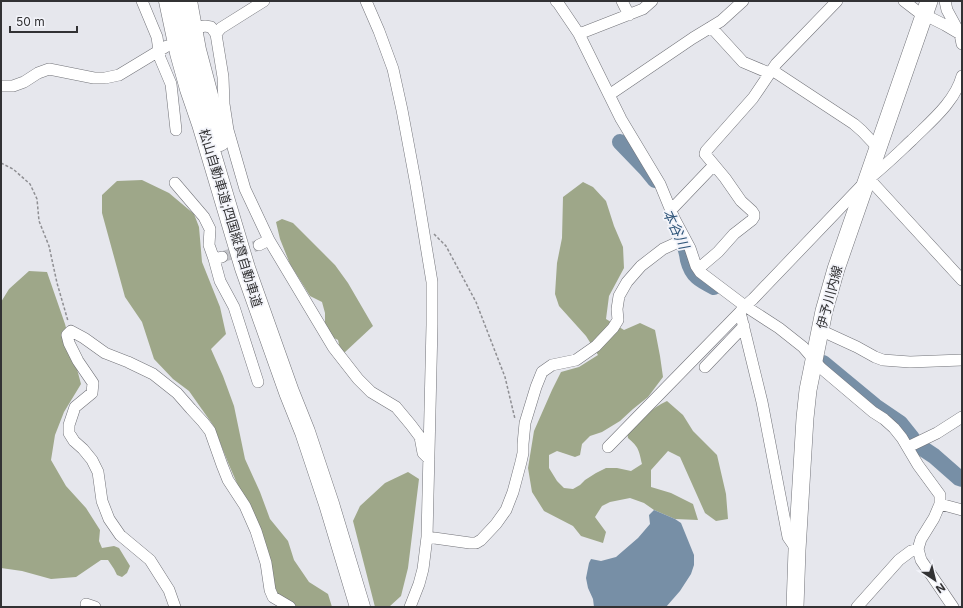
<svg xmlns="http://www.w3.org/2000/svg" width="963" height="608" viewBox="0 0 963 608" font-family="Inter,'Noto Sans JP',sans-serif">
<rect width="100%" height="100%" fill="#e6e7ed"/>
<path fill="#9ea789" d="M142 180 169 193 194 214 199 227 202 262 220 307 226 334 211 349 223 376 234 406 245 459 260 492 270 519 288 541 294 560 309 582 328 594 332 607H299L283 602 276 593 261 538 229 465 213 425 189 391 173 379 154 359 142 322 125 297 102 213V195L117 181Z
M583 182 593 187 606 201 614 226 623 247 624 268 609 296 606 319 624 330 640 323 655 330 660 356 663 377 648 397 633 409 620 421 602 432 590 436 582 444 580 455 575 457 557 451 549 455V468L557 481 564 488 573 489 580 485 585 480 596 473 606 468H617L631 471 642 464C639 451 639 447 628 438L627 432C640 420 652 408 667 401L683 415 693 431 717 455 726 494 728 519 716 521 705 513 680 457 668 451 651 470V487L671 493 693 504 698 520 675 519 654 510 644 503 630 498 610 502 602 506 595 517 606 532 603 543 581 536 573 526 544 511 532 492 528 468 534 431 552 390 561 372 579 367 598 355 586 336 559 306 555 294 557 263 562 238 563 197Z
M282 219 293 223 335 265 348 283 373 326 344 353 340 349 338 340 328 335 325 328V313L322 302 310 296 290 264 280 239 276 222Z
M29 271 47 272 65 324 81 384 64 412 55 435 51 460 66 486 86 508 100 530 99 541 102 548 114 546 119 548 130 566 127 573 122 577 117 575 114 569 108 560H101L76 577 51 579 22 571 1 568V302L9 289Z
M408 472 419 479 408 568 401 596 389 607H375L353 521 360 506 385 483Z"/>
<path fill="#778fa6" d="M654 510 675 519 681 523 694 555V565L691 574 680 591 666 607H594L593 599 588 588 586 578 589 563 591 559 601 561 616 557 638 538 650 524 649 515Z"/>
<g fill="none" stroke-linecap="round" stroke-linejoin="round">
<path stroke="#778fa6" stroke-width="16" d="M620 142 646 169 655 180
M682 242C686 247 687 253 688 260 692 276 700 280 714 287
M823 363 875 406 900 423 912 438
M919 446 934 456 959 478 962 479"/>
<path stroke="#c2c3c8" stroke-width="11" stroke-dasharray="11 5.5" stroke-linecap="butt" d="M222 257 259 245"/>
<g stroke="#727379" stroke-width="12">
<path id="street" d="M142 1 157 37 160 58 171 84 176 130
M264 1 221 28 216 34 223 77 224 104 228 130 245 189 269 240 333 347 358 379 371 392 396 407 411 425 420 437 423 453 429 459
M366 1 379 31 393 69 402 110 416 185 432 282V325L427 537 423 569 419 584 410 607
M556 1 558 3 579 34 621 119 660 184 674 218 690 248 696 266 700 272 745 306 779 328 803 347 821 368 873 412 884 419 894 428 902 438 918 465 940 495V504L934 518 921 539 918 549 921 560 953 607
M622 1 629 15
M904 1 917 11 945 25 962 35
M945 1 947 10 960 34 962 44
M200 27 205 26 211 27 216 34
M711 27 743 62 769 73
M579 34 643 9 652 1
M772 70 854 124 862 131 878 148
M1 86H13L24 82 38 73 49 69 94 78H105L119 75 167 46
M609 95 693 38 721 21 743 1
M866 181 872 182 962 280
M175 183 204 217 210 229 209 245 214 259 222 257
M671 210 714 165
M259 245 269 240
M214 259 220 281 234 307 258 382
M698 269 718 252 734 234 752 220 754 217V214L752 211 741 201 725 178 705 154 706 151 753 98 776 64 837 1
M820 330 857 347 875 357 883 360 910 362 962 360
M705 367 744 326
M608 447 740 312
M908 447 937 433 962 417
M940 504 962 510
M427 537 470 543H476L481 540 496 524 506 510 513 492 521 462 523 453V444L525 423 536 387 542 372 552 365 576 360 596 346 613 328 618 320 617 309 619 296 627 282 641 266 663 249 685 239
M797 550 788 537 762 402 740 312 745 306 753 299 866 181C883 168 896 155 912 140 930 122 955 102 962 76
M86 604 95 607
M175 607 169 590 150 560 120 535 109 519 102 501 98 472 92 460 83 449 74 441 69 433V425L75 407 92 393 93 383 78 361 69 343 67 335 71 331 84 338 105 353 128 362 153 374 177 393 191 409 203 422 210 431 222 465 228 480 245 506 256 531 266 563 270 590 273 597 290 607
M857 607 899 560 911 551 918 549"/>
</g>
<g stroke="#727379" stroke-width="18">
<path id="primary" d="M795 607 797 550 805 418 808 390 824 311 836 269 929 1"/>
</g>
<g stroke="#727379" stroke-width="21">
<path id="highway" d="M169 1 180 53 190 89 202 124 245 268 289 392 305 432 329 504 360 607
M187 1 196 50 220 141"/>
</g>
<path stroke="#8f8f93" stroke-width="1.5" stroke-dasharray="3 2" stroke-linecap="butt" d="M1 163 13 169 30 184 37 199 39 221 49 246 57 283 68 321
M434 234 446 246 476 302 505 377 515 419"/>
<use href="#street" stroke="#fff" stroke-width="11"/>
<use href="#primary" stroke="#fff" stroke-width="17"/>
<use href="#highway" stroke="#fff" stroke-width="20"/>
</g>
<g text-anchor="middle" stroke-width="3.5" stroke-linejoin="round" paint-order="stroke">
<g font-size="13" fill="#323234" stroke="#f3f4fa">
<text transform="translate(231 218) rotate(73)" y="5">松山自動車道;四国縦貫自動車道</text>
<text transform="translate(829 297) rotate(-75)" y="5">伊予川内線</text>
</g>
<g font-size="14" font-style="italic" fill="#30567a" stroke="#f3f4fa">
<text transform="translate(676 229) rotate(65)" y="5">本谷川</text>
</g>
</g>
<rect width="963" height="608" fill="none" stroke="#323234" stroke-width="4"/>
<g transform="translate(935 580) rotate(145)" stroke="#f3f4fa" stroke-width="3" paint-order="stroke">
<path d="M0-3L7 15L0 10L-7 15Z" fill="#323234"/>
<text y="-6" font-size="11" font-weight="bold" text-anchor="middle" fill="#323234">N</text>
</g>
<path d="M10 26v6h67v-6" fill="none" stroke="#323234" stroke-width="2"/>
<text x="16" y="26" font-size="12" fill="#323234" stroke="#f3f4fa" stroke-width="3" paint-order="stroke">50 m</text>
</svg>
